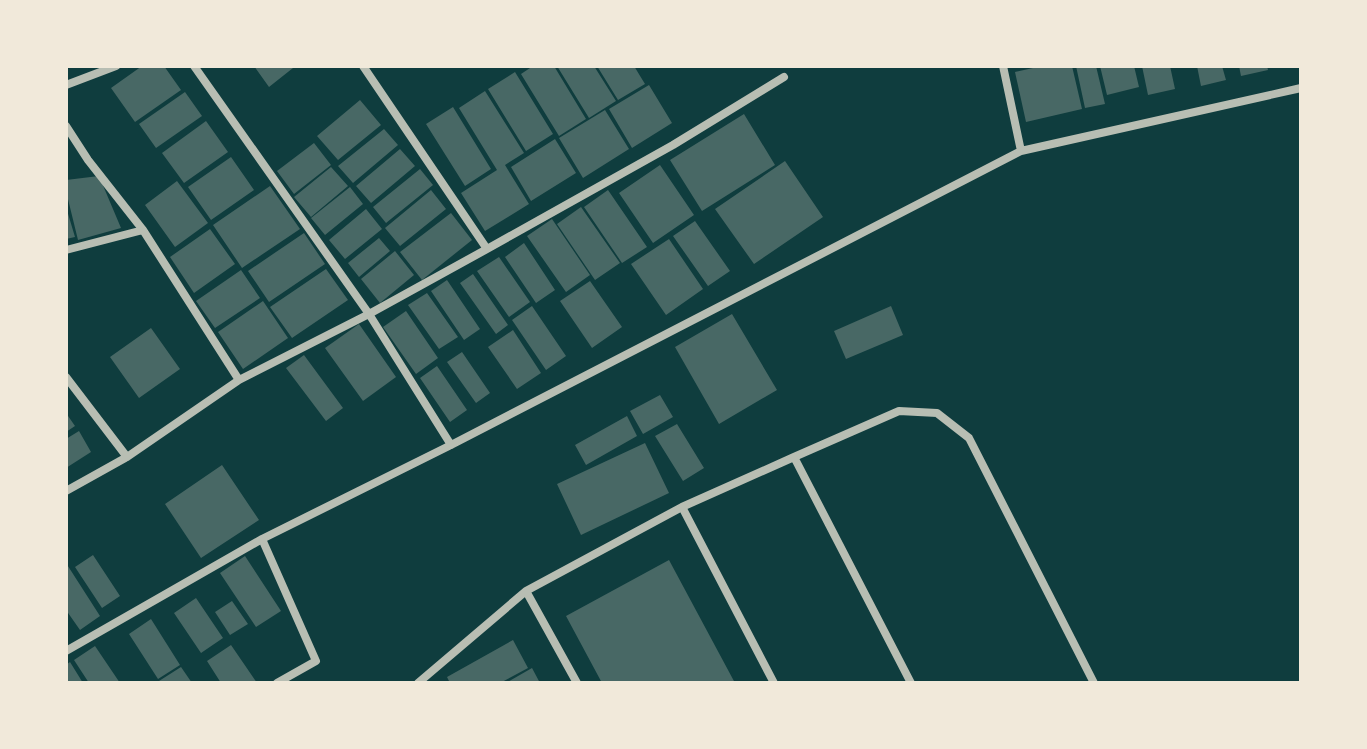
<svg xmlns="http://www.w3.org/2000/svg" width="1367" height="749" viewBox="0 0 1367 749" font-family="Overpass,sans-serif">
<rect width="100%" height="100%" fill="#0f3d3e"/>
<path fill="#486865" d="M142 66H164L181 90 135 122 111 88Z
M254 66H291L293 68 269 87Z
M533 66H554L586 119 559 136 521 74Z
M557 66H594L616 101 589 118Z
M597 66H634L645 84 618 100Z
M1042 66H1072L1082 109 1026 122 1015 72Z
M1076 66H1096L1105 104 1085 108Z
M1100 66H1134L1139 87 1107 95Z
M1142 66H1170L1175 89 1148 95Z
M1197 66H1222L1226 80 1201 86Z
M1239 66H1267L1268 70 1241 76Z
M515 72 553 134 526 151 488 89Z
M649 85 672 123 632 148 609 109Z
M485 91 524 153 505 165 529 204 485 231 461 193 497 170 459 108Z
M185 92 202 116 156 148 139 124Z
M360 100 381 125 338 160 317 136Z
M453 107 491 169 465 186 426 124Z
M605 110 629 149 583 178 559 138Z
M744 114 775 165 702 211 670 160Z
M206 121 228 152 184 183 162 153Z
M384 129 398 145 353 183 338 166Z
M555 139 576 173 531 201 511 167Z
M314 143 331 165 294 194 277 171Z
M400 149 415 166 371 203 356 186Z
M231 157 254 190 211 220 188 187Z
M785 161 823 217 754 264 715 209Z
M660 165 694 215 653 243 619 193Z
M331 167 348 186 311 217 294 197Z
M420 169 433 185 386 223 373 207Z
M99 176 121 228 78 240 66 191V180Z
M177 181 208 223 175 247 145 205Z
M270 186 300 229 242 268 213 225Z
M350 187 363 204 325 235 311 218Z
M431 190 446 209 400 246 385 228Z
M608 190 647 247 622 263 584 207Z
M66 207 75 237 66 239Z
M581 207 620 263 595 280 557 224Z
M366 209 382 229 345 259 329 240Z
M451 213 472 240 422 280 400 252Z
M552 219 590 275 566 292 527 236Z
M695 221 730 271 708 286 673 236Z
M210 229 235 264 194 293 170 257Z
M304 233 325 264 269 302 248 271Z
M379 238 390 251 359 277 348 263Z
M669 239 703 289 666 315 631 264Z
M524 243 555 290 536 303 505 257Z
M395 251 414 275 380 303 361 279Z
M499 257 530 302 509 317 477 271Z
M326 269 348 300 292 338 270 307Z
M241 270 260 298 215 328 196 301Z
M473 274 508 325 496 334 460 283Z
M447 280 480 329 464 340 431 291Z
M590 281 622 327 592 348 560 301Z
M427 293 458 337 439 349 408 305Z
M263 301 288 338 243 369 218 332Z
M532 306 566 356 546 370 512 320Z
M891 306 903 335 846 359 834 331Z
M406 311 438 358 416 374 383 327Z
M732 314 777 390 719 424 675 347Z
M359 324 396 377 363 401 325 348Z
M151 328 180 369 139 398 110 357Z
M513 330 541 373 517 389 488 347Z
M462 352 490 393 476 403 447 362Z
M304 355 343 408 326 421 286 368Z
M437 366 467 410 450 422 420 378Z
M660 395 673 417 643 434 630 411Z
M66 413 75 426 66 432Z
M627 416 637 436 586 465 575 445Z
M677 424 704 468 683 481 655 436Z
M79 431 91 452 66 468V439Z
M645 443 669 493 581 535 557 484Z
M222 465 259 520 201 558 165 504Z
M93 555 120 596 102 608 75 567Z
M245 556 281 611 256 627 220 573Z
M669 560 735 683H602L566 616Z
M66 563 100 616 80 630 66 610Z
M196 598 223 638 201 653 174 613Z
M232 601 248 624 230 635 215 612Z
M151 619 180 665 158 679 129 634Z
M513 640 528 668 500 683H450L447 677Z
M231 645 257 683H221L207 661Z
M95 646 120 683H89L74 660Z
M70 662 83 683H66V665Z
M181 667 192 683H161L159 681Z
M532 668 540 683H506Z"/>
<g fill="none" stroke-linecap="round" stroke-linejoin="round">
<path stroke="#b8beb3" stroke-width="8" d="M194 66 369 314 451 445
M363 66 487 249
M1003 66 1021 151
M66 85 116 66
M66 126 88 160 143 230 239 380
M66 250 143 230
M66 377 127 457
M794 457 899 411 937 413 969 438 1094 683
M66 491 127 457 239 380 369 314 487 249 673 145 784 77
M682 507 774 683
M262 539 316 661 277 683
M526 591 577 683
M66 651 262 539 451 445 1021 151 1301 88
M418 683 526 591 682 507 794 457 911 683"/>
</g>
<rect width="1367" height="749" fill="none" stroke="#f1e9da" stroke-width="136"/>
</svg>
